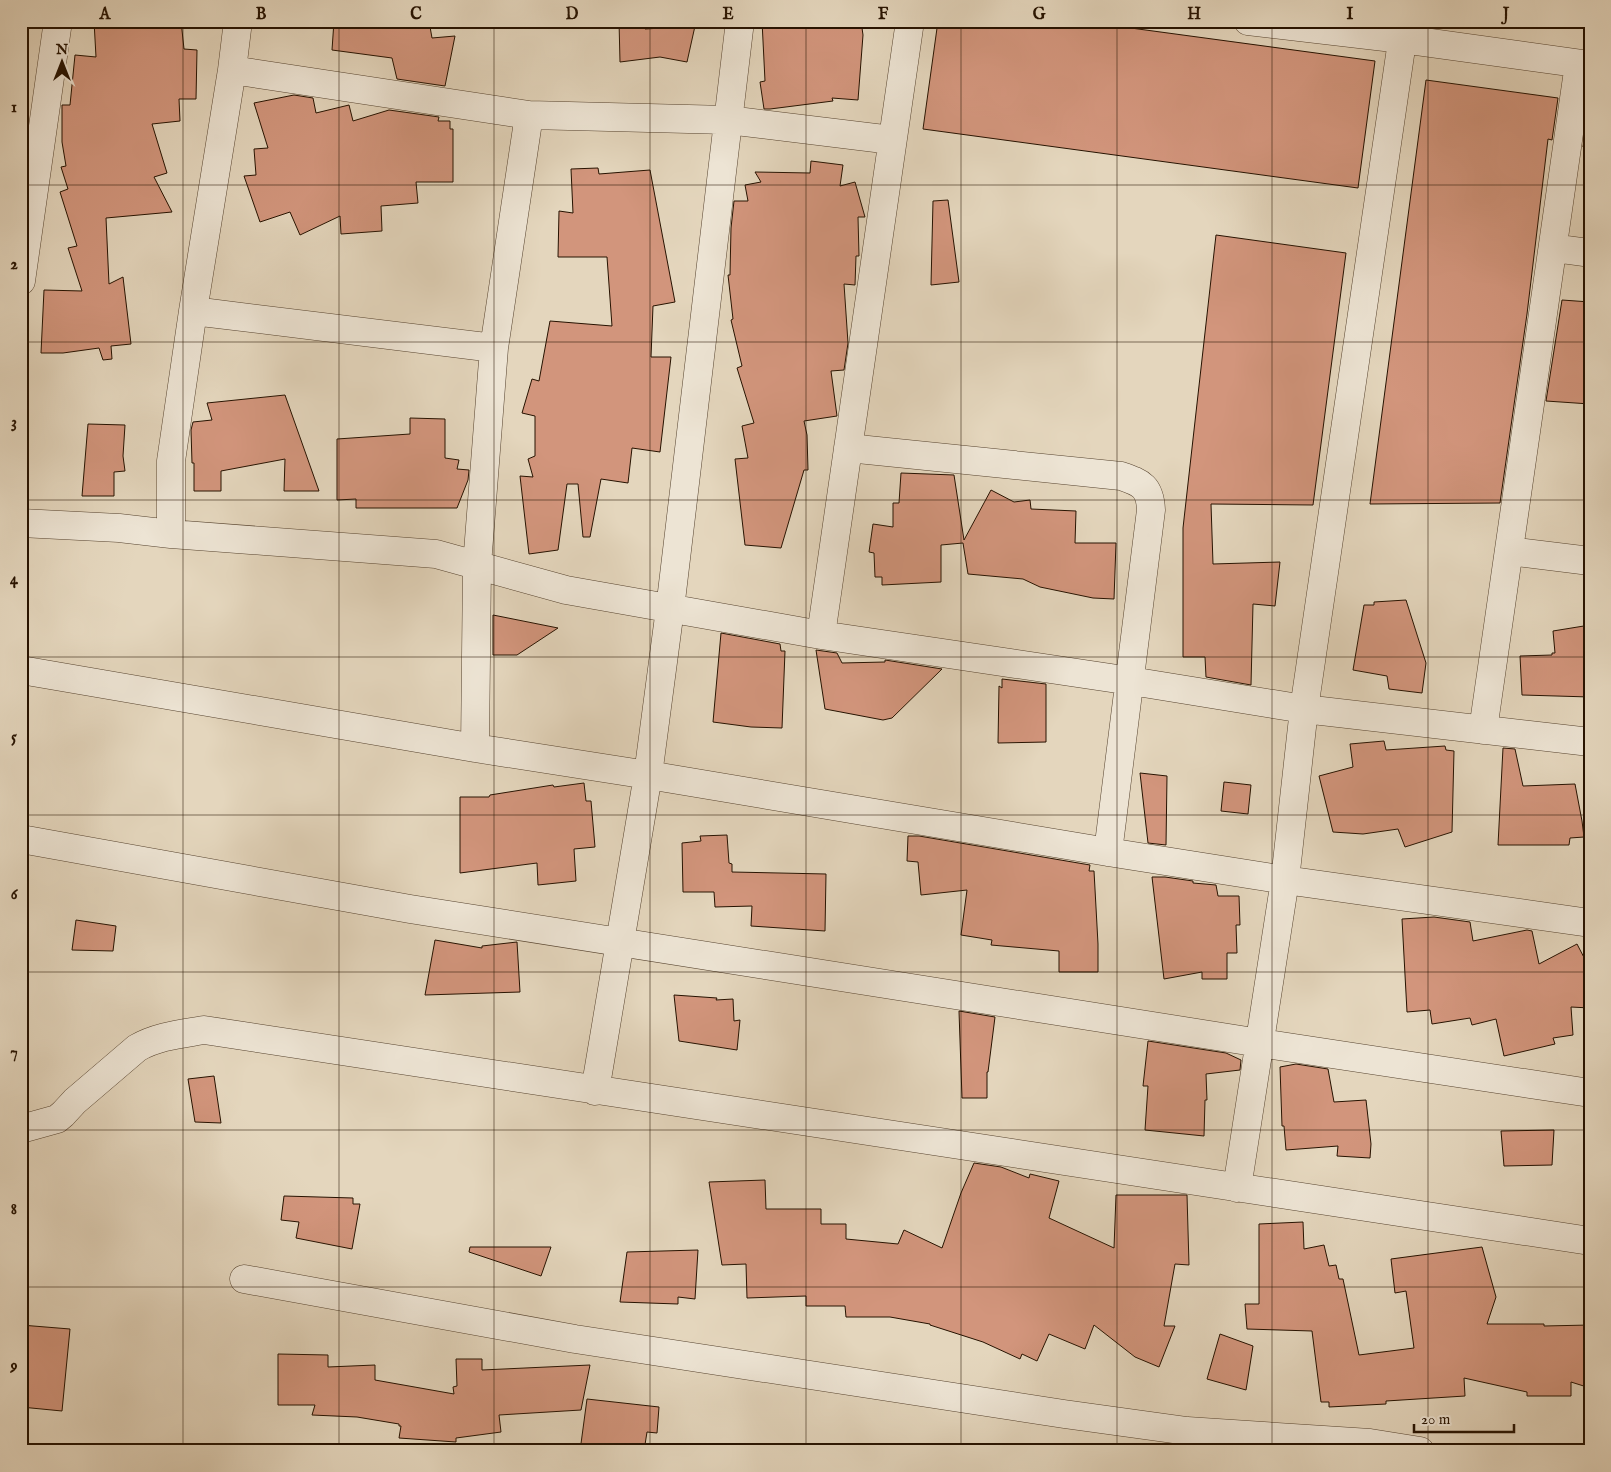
<svg xmlns="http://www.w3.org/2000/svg" width="1611" height="1472" viewBox="0 0 1611 1472" font-family="'IM FELL English',serif">
<rect width="100%" height="100%" fill="#e4d6bd"/>
<filter id="stains"><feTurbulence type="fractalNoise" baseFrequency=".004" numOctaves="4"/><feColorMatrix values="0 0 0 0 .2 0 0 0 0 .09 0 0 0 0 .02 0 0 0 .5 -.17"/></filter>
<radialGradient id="worn" r=".72"><stop offset=".6" stop-color="#630" stop-opacity="0"/><stop offset="1" stop-color="#630" stop-opacity=".3"/></radialGradient>
<path fill="#d2957c" stroke="#261200" d="M94 21H181L184 49 197 50 196 99H179L180 121 152 124 167 173 154 177 172 212 106 218 109 284 123 277 131 344 111 346 112 359 103 360 99 348 63 353H41L44 290 82 291 68 248 77 246 60 192 68 189 61 167 66 166 62 142V105H70L75 55 96 57Z
M334 21H429L432 38 455 36 445 86 397 79 392 58 332 50Z
M619 21H645V29L695 26 687 62 660 57 620 62Z
M762 21H861L863 35 858 100 832 98 833 101 770 109H764L760 82 765 81Z
M938 21H1079L1375 61 1358 188 923 129Z
M1426 80 1558 98 1552 140 1548 139 1527 314 1500 503 1370 504Z
M294 95 313 98 316 113 349 105 353 121 389 110 439 117 438 121H450V129H453V182H416L418 203 381 206 382 231 341 234 340 216 300 235 290 212 260 222 244 176 256 175 254 149 268 148 254 103Z
M1589 102H1590V148L1583 147Z
M811 161 843 165 840 186 855 182 865 217H858L859 256H856L855 285 844 284 848 343 844 370 831 371 837 416 804 421 807 435 808 470H804L781 548 745 545 735 459 748 458 742 426 754 423 737 368 742 366 731 320 733 319 728 275H730L731 228 734 201H748L745 185 761 182 755 172 810 173Z
M598 168 599 174 650 170 675 302 653 306 651 357H671L660 452 632 448 628 483 601 479 590 537H583L578 484H567L558 550 529 554 520 476 533 477 528 459 535 456V416L522 413 532 379 539 381 550 321 612 326 607 257H558L559 211 573 213 571 169Z
M948 200 959 282 931 285 933 201Z
M1216 235 1346 253 1313 505 1211 504 1213 564 1280 562 1275 606 1253 604 1251 685 1206 677 1205 657H1183V528Z
M1562 300 1590 302V404L1546 401Z
M285 395 319 491H284L285 459 221 471V491H194V463H192L191 430 193 422 212 420 207 403Z
M410 418 445 419V458L459 460 457 469 469 470 468 480 457 508H356V499L337 500V439L410 434Z
M88 424 125 425 123 456 125 471 114 472V496H82Z
M901 473 954 475 964 540 991 490 1014 502 1030 500 1031 509 1076 511 1075 543H1116L1114 599 1093 598 1040 587 1023 579 968 574 963 543 941 545V582L882 585V577H875L874 553 869 552 873 524 893 527V503H899Z
M1406 600 1426 663 1422 693 1389 689 1387 676 1353 670 1364 605H1374V602Z
M493 615 558 628 517 655H493Z
M1590 625V697L1522 695 1520 656 1552 655V653H1555L1553 631Z
M721 633 780 644 781 651H785L782 728 751 727 713 722Z
M816 650 837 653 842 663 885 662V660L942 669 892 718 883 720 825 709Z
M1002 679 1046 684V742L998 743 999 686 1002 688Z
M1384 741 1386 750 1445 746 1446 750 1454 751 1452 832 1405 847 1398 829 1363 834 1333 832 1319 776 1353 767 1350 744Z
M1503 748 1515 749 1523 786 1575 784 1582 821 1584 837 1570 838 1569 845H1498Z
M1140 773 1167 776 1166 845 1148 843Z
M1224 782 1251 785 1248 814 1221 811Z
M584 783 586 801H591L595 847 574 849 576 881 538 885 537 863 460 873V797H489L490 795 553 785 554 787Z
M727 835 729 863 732 864V872L826 874 825 931 751 926 752 906 715 907 714 892H683L682 843 701 841 700 836Z
M908 836H919L1090 865 1089 871H1094L1098 944V972H1059V951L991 945 992 940 961 935 967 890 921 895 918 862 907 861Z
M1152 877H1165L1193 881V883L1216 885 1218 896H1239L1240 925H1236L1237 953H1227V979H1202V972L1164 979Z
M1434 917 1470 922 1473 941 1527 930 1532 931 1539 964 1577 944 1590 969V1008L1571 1007 1573 1035 1553 1038 1555 1044 1504 1056 1496 1019 1472 1025 1470 1018 1432 1024 1430 1010 1407 1012 1402 919Z
M76 920 116 926 113 951 72 950Z
M435 940 482 948V946L517 942 520 992 425 995Z
M674 995 717 998 716 1000 733 999 734 1021 740 1020 737 1050 679 1041Z
M959 1011 995 1017 988 1072H987V1098H962Z
M1148 1041 1226 1053 1241 1060 1240 1070 1206 1074 1207 1100H1205L1204 1136 1145 1130 1148 1086H1143Z
M1296 1064 1328 1069 1334 1102 1366 1100 1371 1144 1370 1158 1337 1156 1338 1146 1286 1150 1284 1126H1282L1280 1067Z
M214 1076 221 1123 195 1122 188 1079Z
M1554 1130 1552 1165 1504 1166 1501 1131Z
M974 1163 1001 1167 1029 1178 1030 1174 1059 1181 1049 1218 1114 1248 1116 1195H1187L1189 1265 1175 1264 1164 1326H1175L1159 1367 1135 1357 1094 1325 1085 1349 1049 1334 1037 1361 1022 1354 1020 1359 983 1342 930 1325V1324L890 1317H846L845 1306H806V1296L747 1298 746 1264 722 1265 709 1182 765 1180 766 1209H821V1224H846V1239L898 1244 904 1230 942 1248 961 1193Z
M284 1196 353 1198V1204H360L352 1249 296 1238 299 1222 281 1220Z
M1303 1222 1304 1249 1324 1245 1329 1266 1336 1265 1339 1279H1343L1359 1355 1414 1348 1406 1291 1395 1293 1391 1259 1482 1247 1496 1297 1487 1324H1544V1326L1590 1325V1388L1571 1382V1396H1527V1392L1464 1378 1465 1396 1386 1401V1404L1329 1407V1402H1321L1312 1331 1247 1329 1245 1304H1259V1224Z
M470 1247H551L541 1276 469 1252Z
M698 1250 695 1299 678 1297V1304L620 1302 627 1252Z
M21 1325 70 1329 62 1411 21 1407Z
M1220 1334 1253 1346 1246 1390 1207 1379Z
M278 1354 328 1355V1367L375 1365V1380L454 1394 453 1387 457 1386 456 1359H482V1370L590 1365 581 1410 499 1415 501 1432 456 1438V1442L399 1438 401 1426H399V1424L357 1417 312 1415 315 1405H278Z
M587 1399 659 1407 657 1433 647 1432 644 1451H580Z"/>
<g fill="none" stroke-linecap="round" stroke-linejoin="round">
<g stroke="#56432f" stroke-width="29">
<path id="minor" d="M1248 21 1402 39 1590 65
M232 70 529 115 728 120 892 140
M1553 248 1590 253
M21 281 58 21
M193 311 494 348
M848 448 1121 476C1142 483 1150 487 1151 510L1108 852
M21 523 119 528 171 534V461L193 311 232 70 238 21
M171 534 436 554 566 590 821 635 1131 681 1304 709 1590 742
M1509 551 1590 561
M821 635 910 21
M21 670 475 748 648 775 1108 852 1285 880 1590 923
M1483 730 1579 64
M475 748 477 565 494 348 529 115
M21 839 410 909 1260 1043 1590 1093
M595 1091 648 775 670 609 740 21
M21 1129 57 1119 63 1114 75 1101 137 1048C158 1036 181 1034 204 1030L1590 1241
M1237 1188 1285 880 1304 709 1405 21
M244 1279 575 1339 1064 1414 1187 1431 1370 1443 1420 1451"/>
</g>
<use href="#minor" stroke="#ede4d4" stroke-width="28"/>
</g>
<path fill="none" stroke="#261200" stroke-width="1" stroke-opacity="0.55" d="M183 21V1451M339 21V1451M494 21V1451M650 21V1451M806 21V1451M961 21V1451M1117 21V1451M1272 21V1451M1428 21V1451M21 185H1590M21 342H1590M21 500H1590M21 657H1590M21 815H1590M21 972H1590M21 1130H1590M21 1287H1590"/>
<rect width="1611" height="1472" fill="none" stroke="#e4d6bd" stroke-width="55"/>
<g transform="translate(62 62)" stroke="#ede4d4" stroke-width="4" paint-order="stroke">
<path d="M0-4L9 19L0 12L-9 19Z" fill="#261200"/>
<text y="-8" font-size="14" font-weight="bold" text-anchor="middle" fill="#261200">N</text>
</g>
<path d="M1414 1424v8h100v-8" fill="none" stroke="#261200" stroke-width="2.5"/>
<text x="1421" y="1424" font-size="15" fill="#261200" stroke="#ede4d4" stroke-width="4" paint-order="stroke">20 m</text>
<rect x="28" y="28" width="1556" height="1416" fill="none" stroke="#261200" stroke-width="2"/>
<g font-size="16" text-anchor="middle" font-weight="bold" fill="#261200">
<text x="105" y="19">A</text>
<text x="261" y="19">B</text>
<text x="416" y="19">C</text>
<text x="572" y="19">D</text>
<text x="728" y="19">E</text>
<text x="883" y="19">F</text>
<text x="1039" y="19">G</text>
<text x="1194" y="19">H</text>
<text x="1350" y="19">I</text>
<text x="1506" y="19">J</text>
<text x="14" y="112">1</text>
<text x="14" y="269">2</text>
<text x="14" y="427">3</text>
<text x="14" y="584">4</text>
<text x="14" y="742">5</text>
<text x="14" y="899">6</text>
<text x="14" y="1057">7</text>
<text x="14" y="1214">8</text>
<text x="14" y="1371">9</text>
</g>
<rect width="100%" height="100%" filter="url(#stains)"/>
<rect width="100%" height="100%" fill="url(#worn)"/>
</svg>
